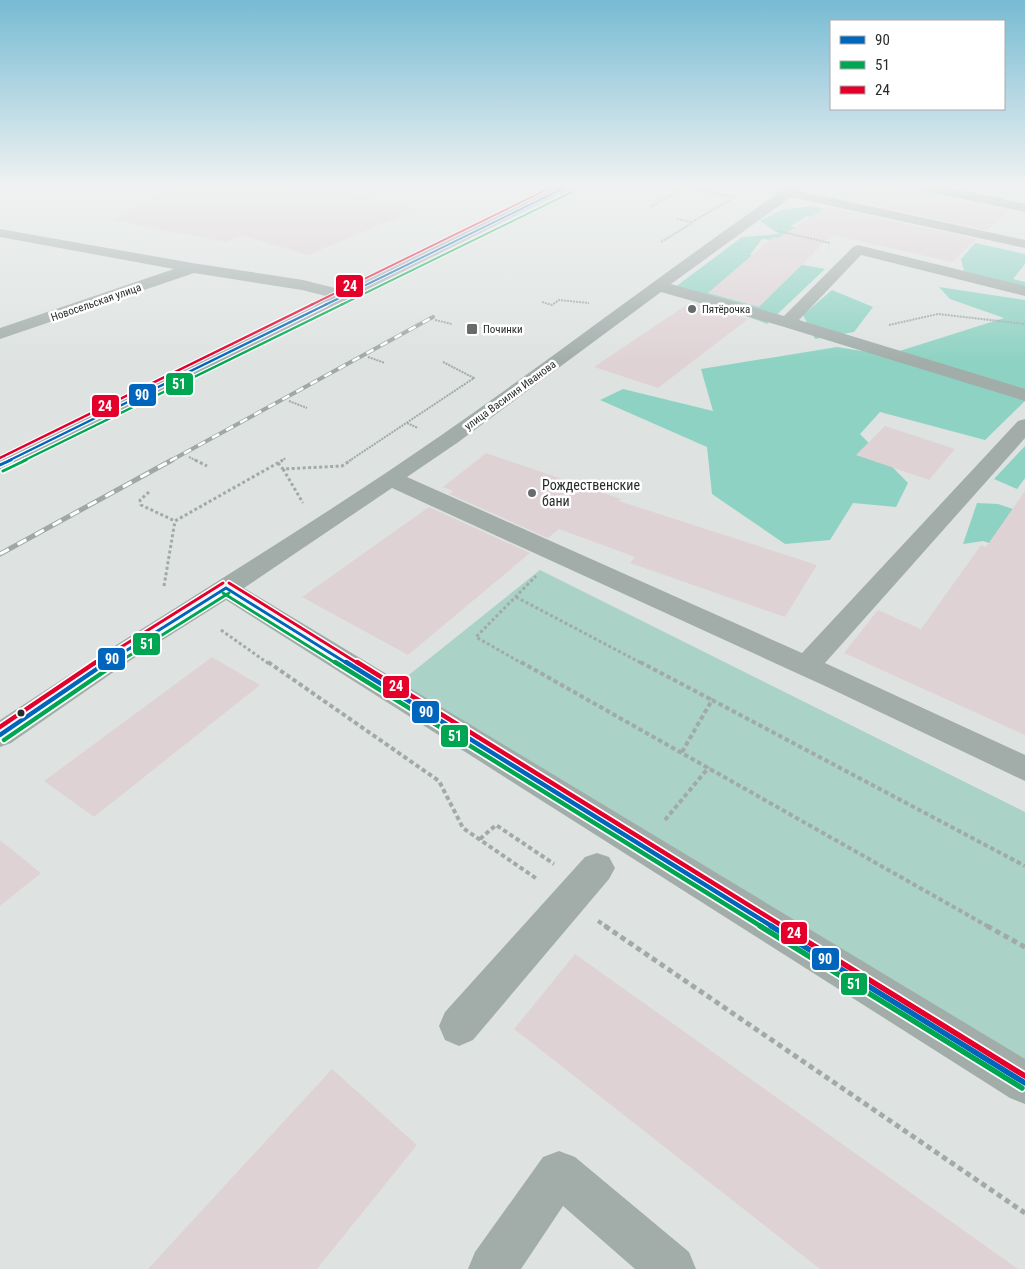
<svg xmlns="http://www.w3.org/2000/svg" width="1025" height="1269" viewBox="0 0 1025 1269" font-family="'Roboto Condensed',sans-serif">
<rect width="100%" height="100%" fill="#dee3e1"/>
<path fill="#aad2c7" d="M540 570 1025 812V1083L390 690Z"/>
<path fill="#8dd2c2" d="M812 206 912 229 887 240 807 216 791 226 826 238 814 244 762 239 750 255 825 269 767 324 674 288 742 237 779 234 760 221 781 210Z
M975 243 1025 254V264L1013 279 1025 282V287L964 271 961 259Z
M939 287 1025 300V401L985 440 880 412 860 434 908 483 896 507 853 503 830 540 785 544 712 494 707 447 600 400 623 389 713 411 701 369 837 347 887 355 1004 318 950 299Z
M832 290 873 307 854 332 815 339 803 315Z
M1025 446V478L1017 489 994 479Z
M977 503 998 504 1025 513V555L983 541 963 544Z"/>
<path fill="#dfd2d5" d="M176 185H279L337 191 417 209 308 255 241 235 226 242 112 220Z
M857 185H882L1009 210 987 230 840 198Z
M827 207 977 239 952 262 832 235 759 307 708 293 773 237 778 238Z
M688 304H696L748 319 658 388 594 367Z
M885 426 955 449 929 480 856 455Z
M486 453 621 499 619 501 817 565 785 617 630 563 635 557 559 529 548 538 449 494 453 491 443 487Z
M1025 491V735L844 653 878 610 921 629 981 545 986 547Z
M429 507 530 553 408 655 302 597Z
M212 657 260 685 94 817 44 781Z
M0 840 41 873 0 906Z
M575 954 1018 1269H820L514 1029Z
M332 1069 417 1145 317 1269H148Z"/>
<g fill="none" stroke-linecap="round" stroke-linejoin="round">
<path stroke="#a2aaa7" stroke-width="2" stroke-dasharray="2 1" stroke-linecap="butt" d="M674 185 735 197
M650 207 684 188
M677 219 692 222 730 200
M778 231 830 243
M661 242 692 223
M542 302 552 305 559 300 589 303
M435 320 452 324
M889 325 938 314 1025 324
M368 357 385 363
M289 401 307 408
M407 423 418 428
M189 457 197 461
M281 461 286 458
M349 461 474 378 443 362"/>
<path stroke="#a2aaa7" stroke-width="3" stroke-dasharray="3 2.5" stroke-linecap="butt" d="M195 460 207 466
M278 463 283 469 342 466 351 460
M283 469 303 503
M149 492 140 500 141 505 175 521 283 460
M164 586 175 521
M516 597 643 664
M221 630 269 664
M523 664 476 637 536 576"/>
<path stroke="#a2aaa7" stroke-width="4" stroke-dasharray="4.5 3" stroke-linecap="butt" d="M268 662 439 781 463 828 537 879
M521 662 989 927
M640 662 712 700
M682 752 712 700 1025 866
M665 820 709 767
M480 839 496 825 554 864
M598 921 607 927"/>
<path stroke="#a2aaa7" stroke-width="5" stroke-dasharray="5.5 4" stroke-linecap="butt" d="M605 926 1025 1213
M987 926 1025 947"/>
<path fill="#a2adaa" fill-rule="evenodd" d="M442 185H459V186L453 190Z
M560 185H577L0 472V457L330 297 302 290 194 273 0 339V328L174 269 0 237V229L192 263 303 280 343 290Z
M790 185H805L800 191 1025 240V248L791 197 671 284 784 316 853 247 858 245 1025 286V296L861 255 799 320 1025 389V401L781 326 661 292 457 443 407 477 802 653 1018 421 1025 419V438L825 663 1025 755V781L825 686 392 488 244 588 1025 1059V1104L1010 1098 226 600 131 660 11 743 0 747V720C147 623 299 534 443 434 560 353 673 265 790 185Z
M921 185H936L1025 204V212L921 190Z
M597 853 609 857 615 868 609 879 473 1040 459 1046 445 1040 439 1026 445 1012 585 857Z
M559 1151 575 1157 689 1252 696 1269H635L563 1206 521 1269H468L475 1252 543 1157Z"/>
<g stroke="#9fa8a5" stroke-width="4">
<path id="rail-far1" d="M170 461 433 317"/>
</g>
<g stroke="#9fa8a5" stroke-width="5">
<path id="rail" d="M0 554 172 460"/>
</g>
<use href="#rail-far1" stroke="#fff" stroke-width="2.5" stroke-dasharray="8" stroke-linecap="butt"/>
<use href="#rail" stroke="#fff" stroke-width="3" stroke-dasharray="10" stroke-linecap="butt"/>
<g stroke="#fff" stroke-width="4">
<path id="bus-1-far4" d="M325 305 570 185"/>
</g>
<g stroke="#fff" stroke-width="5">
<path id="bus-1-far3" d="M8 461 327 304"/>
</g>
<g stroke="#fff" stroke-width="6">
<path id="bus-1-far2" d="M0 465 11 460
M226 588 348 664
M105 664 226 588"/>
</g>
<g stroke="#fff" stroke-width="8">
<path id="bus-1-far1" d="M346 662 773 927
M0 735 107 662"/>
</g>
<g stroke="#fff" stroke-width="9">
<path id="bus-1" d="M771 926 1025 1083"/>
</g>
<g stroke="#fff" stroke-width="4">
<path id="bus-2-far4" d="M341 305 574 191"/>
</g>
<g stroke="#fff" stroke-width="5">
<path id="bus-2-far3" d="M23 461 343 304"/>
</g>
<g stroke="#fff" stroke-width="6">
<path id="bus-2-far2" d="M3 471 26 460
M223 593 337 664
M116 664 229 593"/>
</g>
<g stroke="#fff" stroke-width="8">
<path id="bus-2-far1" d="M335 662 762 927
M4 740 118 662"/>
</g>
<g stroke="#fff" stroke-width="9">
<path id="bus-2" d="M760 926 1022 1088"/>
</g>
<g stroke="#fff" stroke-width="4">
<path id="bus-3-far4" d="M311 305 556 185"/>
</g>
<g stroke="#fff" stroke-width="5">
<path id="bus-3-far3" d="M0 458 313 304"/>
</g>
<g stroke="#fff" stroke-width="6">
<path id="bus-3-far2" d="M229 583 359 664
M94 664 223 583"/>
</g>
<g stroke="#fff" stroke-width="8">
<path id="bus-3-far1" d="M357 662 784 927
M0 727 96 662"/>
</g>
<g stroke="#fff" stroke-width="9">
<path id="bus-3" d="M782 926 1025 1076"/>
</g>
<use href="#bus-1-far4" stroke="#0065bd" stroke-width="2"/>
<use href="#bus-1-far3" stroke="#0065bd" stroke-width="2.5"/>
<use href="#bus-1-far2" stroke="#0065bd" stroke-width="3"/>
<use href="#bus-1-far1" stroke="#0065bd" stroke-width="4.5"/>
<use href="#bus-1" stroke="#0065bd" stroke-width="5.5"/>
<use href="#bus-2-far4" stroke="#00a651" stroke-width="2"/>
<use href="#bus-2-far3" stroke="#00a651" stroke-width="2.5"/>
<use href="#bus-2-far2" stroke="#00a651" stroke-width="3"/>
<use href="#bus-2-far1" stroke="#00a651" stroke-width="4.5"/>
<use href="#bus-2" stroke="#00a651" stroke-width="5.5"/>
<use href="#bus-3-far4" stroke="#e4002b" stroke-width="2"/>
<use href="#bus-3-far3" stroke="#e4002b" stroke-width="2.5"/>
<use href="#bus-3-far2" stroke="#e4002b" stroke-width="3"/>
<use href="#bus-3-far1" stroke="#e4002b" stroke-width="4.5"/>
<use href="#bus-3" stroke="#e4002b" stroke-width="5.5"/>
</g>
<linearGradient id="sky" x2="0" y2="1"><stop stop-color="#77bbd3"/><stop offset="0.51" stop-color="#f0f2f2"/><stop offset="1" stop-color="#f0f2f2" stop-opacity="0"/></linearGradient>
<rect width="1025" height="363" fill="url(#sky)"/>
<g fill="#686b6b" stroke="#fff" stroke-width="2">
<circle cx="692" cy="309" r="5"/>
<rect x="466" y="323" width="12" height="12" rx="2.5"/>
<circle cx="532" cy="493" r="5"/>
</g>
<circle fill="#292b2b" stroke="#fff" stroke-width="2" cx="21" cy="713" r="4.5"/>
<g text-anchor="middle" stroke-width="5" stroke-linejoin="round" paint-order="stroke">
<g font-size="11" fill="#292b2b" stroke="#fff">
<text transform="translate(96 302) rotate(-19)" y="4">Новосельская улица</text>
<text transform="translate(510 395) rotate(-36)" y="4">улица Василия Иванова</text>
</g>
<g font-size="11" fill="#292b2b" stroke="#fff" text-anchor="start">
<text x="702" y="313">Пятёрочка</text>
<text x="483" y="333">Починки</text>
</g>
<g font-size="14" fill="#292b2b" stroke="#fff" text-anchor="start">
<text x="542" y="490">Рождественские<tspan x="542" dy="16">бани</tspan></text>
</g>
</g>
<g stroke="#fff" stroke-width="2">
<rect x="335" y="274" width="29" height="24" rx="5" fill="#e4002b"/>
<rect x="165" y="372" width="29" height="24" rx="5" fill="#00a651"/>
<rect x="128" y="383" width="29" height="24" rx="5" fill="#0065bd"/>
<rect x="91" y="394" width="29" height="24" rx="5" fill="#e4002b"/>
<rect x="132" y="632" width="29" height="24" rx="5" fill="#00a651"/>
<rect x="97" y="647" width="29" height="24" rx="5" fill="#0065bd"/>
<rect x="382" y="675" width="28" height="24" rx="5" fill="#e4002b"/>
<rect x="411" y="700" width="29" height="24" rx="5" fill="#0065bd"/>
<rect x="440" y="724" width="29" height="24" rx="5" fill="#00a651"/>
<rect x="780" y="921" width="28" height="24" rx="5" fill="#e4002b"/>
<rect x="811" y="947" width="29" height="24" rx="5" fill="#0065bd"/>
<rect x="840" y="972" width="28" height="24" rx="5" fill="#00a651"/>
</g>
<g font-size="14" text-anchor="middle" font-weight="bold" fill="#fff">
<text x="350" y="291">24</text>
<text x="179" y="389">51</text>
<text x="142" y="400">90</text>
<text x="105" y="411">24</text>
<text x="147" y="649">51</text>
<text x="112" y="664">90</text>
<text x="396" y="691">24</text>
<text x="426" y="717">90</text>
<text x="455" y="741">51</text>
<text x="794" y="938">24</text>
<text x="825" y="964">90</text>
<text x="854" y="989">51</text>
</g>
<rect x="830" y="20" width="175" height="90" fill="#ffffff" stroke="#a9aaaa"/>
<rect x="840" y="36" width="25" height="8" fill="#0065bd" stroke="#a9aaaa"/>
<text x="875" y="45" font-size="15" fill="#292b2b">90</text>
<rect x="840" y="61" width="25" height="8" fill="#00a651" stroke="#a9aaaa"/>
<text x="875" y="70" font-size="15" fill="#292b2b">51</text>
<rect x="840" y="86" width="25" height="8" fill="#e4002b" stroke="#a9aaaa"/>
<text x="875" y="95" font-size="15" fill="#292b2b">24</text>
</svg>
